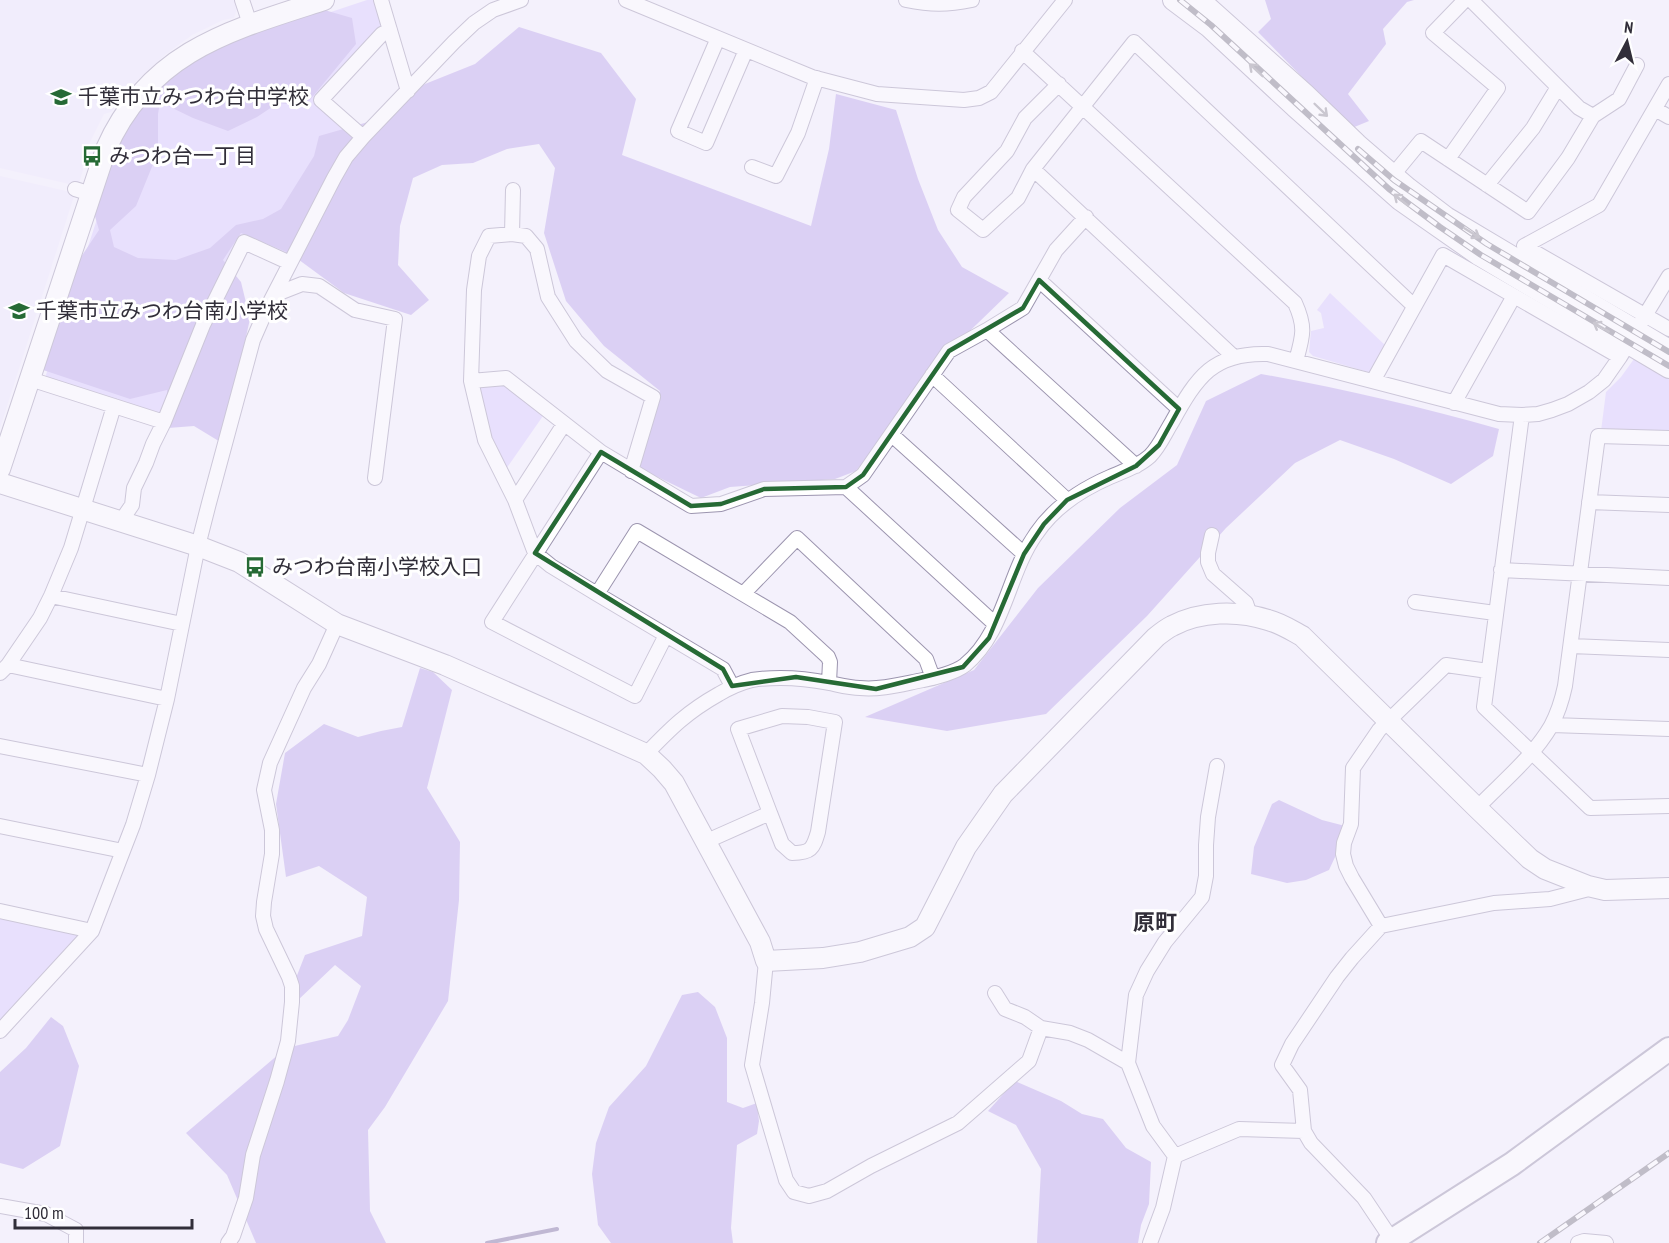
<svg xmlns="http://www.w3.org/2000/svg" width="1669" height="1243" viewBox="0 0 1669 1243" font-family="'PT Sans Narrow','Noto Sans JP',sans-serif">
<rect width="100%" height="100%" fill="#f4f1fc"/>
<path fill="#eee8fd" d="M0 0H235L237 8 234 18 223 20 192 35 166 54 135 82 111 112 104 114 81 160 83 170 78 186 0 168Z
M0 176 75 193 0 428Z"/>
<path fill="#daccfe" d="M367 0H377L386 27 317 102 357 138 288 260 244 238 163 419 44 381 118 155 167 86 237 43Z
M1330 293 1387 347 1373 371 1368 372 1313 356 1309 352 1311 331 1324 328 1321 313 1317 310Z
M1634 359 1669 379V434L1601 431 1606 392 1621 377Z
M506 384 545 413 506 469 487 438 476 389 480 385Z
M0 916 83 933 0 1027Z"/>
<path fill="#bda9eb" d="M1265 0H1414L1407 2 1383 29 1386 44 1348 94 1369 121 1352 128 1258 32 1271 19Z
M321 9 352 18 356 44 305 106 278 103 257 117 228 131 193 118 160 102 158 114V152L136 206 110 230 114 247 138 258 176 260 210 248 236 225 263 219 281 209 314 156 319 136 368 122 425 84 475 64 519 27 601 53 636 99 622 155 811 226 829 149 836 94 896 110 918 179 938 230 962 267 1009 293 945 355 856 471 835 479 730 487 701 498 637 467 660 391 604 346 566 301 544 233 555 168 539 144 507 149 473 163 442 165 413 178 400 226 398 265 429 300 411 315 344 293 291 254 241 233 223 260 241 282 250 319 222 443 194 426 168 428 167 390 130 399 40 369 77 263 99 230 92 206 119 134 159 81 222 39Z
M1261 374C1341 388 1420 407 1499 429L1493 456 1451 484 1394 459 1340 440 1295 463 1226 528 1147 616 1046 714 947 731 865 717 974 670 1038 588 1120 508 1177 465 1206 401Z
M420 668 433 672 452 690 427 788 460 842 459 900 448 1001 385 1107 368 1130 370 1211 386 1243H256L227 1175 186 1133 286 1048 338 1036 348 1020 361 986 335 965 297 1001 296 978 305 955 362 936 367 897 319 866 286 877 276 804 285 753 324 724 358 737 381 731 402 727Z
M1279 800 1322 820 1349 827 1329 870 1306 880 1287 883 1251 874 1254 847 1272 804Z
M698 992 715 1007 727 1038V1102L743 1108 757 1103 759 1121 757 1134 737 1145 731 1228 733 1243H611L598 1225 592 1174 596 1143 609 1107 646 1066 682 995Z
M51 1017 63 1026 79 1066 60 1146 23 1169 0 1163V1072L26 1048Z
M1015 1081 1061 1101 1082 1114 1103 1119 1126 1148 1151 1162 1149 1204 1141 1225 1138 1243H1037L1041 1169 1016 1125 988 1111Z"/>
<g fill="none" stroke-linecap="round" stroke-linejoin="round">
<path stroke="#8273a3" stroke-width="4" d="M487 1243 557 1229"/>
<g stroke="#9c95af" stroke-width="16">
<path id="street" d="M242 0 250 24
M381 0 408 91
M626 0 812 77 877 94 964 100 979 98 991 92 1065 0
M906 0C931 5 947 5 972 0
M1471 0 1579 108 1593 116
M718 38 678 131 706 143 746 50
M1022 51 1295 303C1306 327 1303 336 1296 361
M1059 84 1025 118 1007 151 964 197 958 210 983 230 1018 198 1033 169 1134 42 1414 306
M1669 84 1599 205 1524 246 1669 329
M1655 109 1669 117
M363 137 321 100 382 34 390 30
M1448 159 1498 88 1433 33 1465 0
M752 167 776 176 798 133 817 78
M1033 169 1233 356
M1393 175 1421 141 1528 212 1568 158 1593 116 1619 99 1637 65
M1487 185 1533 128 1558 87
M75 189 91 194
M1086 217 1056 250 1023 308 987 330 1136 466
M512 234 513 190
M1039 280 1179 409
M274 295 302 284 319 286 355 310 395 319 375 478
M932 375 1067 500
M30 379 164 422
M471 381 485 440 515 500
M1373 381 1443 255 1620 357
M1454 403 1514 296
M1522 415 1484 707 1590 808 1669 806
M564 424 515 500 535 553 551 566 597 594 723 669 732 686
M892 435 1024 554
M601 452 492 622 635 696 666 635
M631 471 653 397 607 371 576 341 548 297 537 249 526 236 512 234 489 236 479 256 474 290 471 381 506 378 601 452 691 506 721 504 764 489 846 487 863 475 949 351 987 330
M846 487 995 624
M1589 502 1669 505
M121 521 132 505 134 488 146 463 153 444 164 422 203 325 244 242 290 263
M1212 535 1208 553V562L1213 574 1246 603 1250 615
M1501 570 1669 578
M597 594 637 531 790 622 828 657 830 662 829 683
M743 594 797 538 926 659 933 678
M51 596 182 624
M1415 602 1495 613
M1571 646 1669 650
M8 665 167 699
M0 673 8 665 40 618 51 596 71 548 114 406
M1552 725 1669 729
M0 746 148 775
M646 754C671 728 687 712 719 694 729 688 740 683 752 680 778 676 804 678 829 683 839 685 850 688 860 688 881 690 902 684 923 680 935 678 956 672 965 665 1005 632 1007 575 1036 534 1054 507 1080 490 1110 477 1124 471 1139 466 1150 456 1160 446 1165 433 1172 422 1197 377 1213 352 1268 354L1499 414 1522 415 1538 414 1552 410 1568 404 1589 392 1604 380 1620 357 1669 276
M1477 808C1502 782 1533 757 1551 726 1558 713 1562 700 1565 686L1598 436 1669 438
M0 826 123 851
M707 841 770 813 738 729 782 716 808 717 835 722 818 832C813 849 811 853 792 853L782 844 770 813
M0 911 92 931
M1381 926 1352 878 1346 866 1343 854 1344 843 1351 824 1353 768 1379 730 1446 665 1488 671
M766 961 762 1003 752 1065 786 1180 794 1192 809 1196 827 1191 871 1166 958 1123 1029 1061 1041 1028 1070 1033 1088 1040 1128 1063
M995 993 1005 1009 1025 1017 1041 1028
M0 1031 92 931 133 825 148 775 167 699 198 546 209 503 253 340 267 308 334 178 346 157 363 137 454 42 474 23 493 10 521 0
M1175 1156 1153 1126 1128 1063 1136 995 1147 971 1165 942 1202 897 1206 876V845L1208 817 1217 766
M1175 1156 1239 1129 1304 1131
M0 1206 46 1214 76 1230V1243
M1392 1240 1364 1198 1311 1143 1304 1131 1300 1090 1282 1065 1292 1044 1337 977 1352 958 1381 926 1494 903 1550 899 1585 890 1588 886
M228 1243 233 1236 246 1198 253 1155 277 1081 288 1041 292 1002V986L289 977 266 929 263 916 264 902 272 854V830L264 790 270 763 304 688 319 664 337 624
M1150 1243 1163 1208 1175 1156
M1578 1243 1584 1241 1606 1243"/>
</g>
<g stroke="#9c95af" stroke-width="22">
<path id="secondary" d="M1173 0 1209 27 1295 107 1400 200 1480 256 1669 368
M1200 0 1305 94 1357 144 1408 188 1446 217 1669 350
M0 469 106 149C149 51 231 30 324 0
M0 483 198 546 239 562 337 624 445 665 646 754 662 769 674 783 760 942 766 961 823 958 860 952 910 937 925 927 966 847 1003 794 1156 637C1161 633 1166 629 1172 626 1200 611 1238 610 1268 620 1280 623 1291 630 1302 636L1477 808 1530 859 1545 869 1588 886 1605 890 1669 888"/>
</g>
<g stroke="#9c95af" stroke-width="26">
<path id="primary" d="M1388 1243 1512 1164 1669 1049"/>
</g>
<use href="#street" stroke="#fff" stroke-width="14"/>
<use href="#secondary" stroke="#fff" stroke-width="20"/>
<use href="#primary" stroke="#fff" stroke-width="22"/>
<g stroke="#817e89" stroke-width="6">
<path id="rail" d="M1180 0 1211 25 1389 189 1440 227 1481 255 1669 366
M1358 149 1394 180 1487 244 1669 352
M1540 1243 1669 1153"/>
</g>
<use href="#rail" stroke="#fff" stroke-width="4" stroke-dasharray="11" stroke-linecap="butt"/>
</g>
<defs><path id="oneway-shaft" d="M-6 0H5M1.5-3L5.5 0L1.5 3" fill="none" stroke-width="1.6" stroke-linecap="round" stroke-linejoin="round" transform="scale(1.5)"/></defs>
<g stroke="#98969c">
<use href="#oneway-shaft" transform="translate(1256 70) rotate(-137)"/>
<use href="#oneway-shaft" transform="translate(1321 110) rotate(44)"/>
<use href="#oneway-shaft" transform="translate(1401 200) rotate(-141)"/>
<use href="#oneway-shaft" transform="translate(1472 233) rotate(32)"/>
<use href="#oneway-shaft" transform="translate(1601 327) rotate(-150)"/>
</g>
<path d="M0 0H1669V1243H0ZM1039 280 1179 409 1159 445 1136 466 1067 500 1044 524 1024 554 989 638 963 667 876 689 796 677 732 686 723 669 535 553 601 452 691 506 721 504 764 489 846 487 863 475 949 351 1023 308Z" fill="#f4f1fc" fill-opacity=".55" fill-rule="evenodd"/>
<path fill="none" stroke="#266a35" stroke-width="4.5" stroke-linejoin="round" d="M1039 280 1179 409 1159 445 1136 466 1067 500 1044 524 1024 554 989 638 963 667 876 689 796 677 732 686 723 669 535 553 601 452 691 506 721 504 764 489 846 487 863 475 949 351 1023 308Z"/>
<defs>
<g id="school-bare" transform="scale(1.62)"><path d="M0-5L7-2L0 1L-7-2ZM-4 1L0 2.5L4 1V4Q0 6-4 4Z" fill="#266a35" stroke="#fff" stroke-width="2.5" paint-order="stroke"/></g>
<g id="bus-bare" transform="scale(1.62)"><path d="M-5-6H5V4H4V6H2V4H-2V6H-4V4H-5ZM-3.5-4V0h7V-4ZM-3.5 1.2v1.5H-2V1.2ZM2 1.2v1.5H3.5V1.2Z" fill="#266a35" stroke="#fff" stroke-width="2.5" paint-order="stroke"/></g>
</defs>
<g fill-rule="evenodd">
<use href="#school-bare" x="61" y="97"/>
<use href="#bus-bare" x="92" y="156"/>
<use href="#school-bare" x="19" y="311"/>
<use href="#bus-bare" x="255" y="567"/>
</g>
<g text-anchor="middle" stroke-width="6" stroke-linejoin="round" paint-order="stroke">
<g font-size="21" fill="#312e39" stroke="#fff" text-anchor="start">
<text x="78" y="104">千葉市立みつわ台中学校</text>
<text x="109" y="163">みつわ台一丁目</text>
<text x="36" y="318">千葉市立みつわ台南小学校</text>
<text x="272" y="574">みつわ台南小学校入口</text>
</g>
<g font-size="22" font-weight="bold" fill="#312e39" stroke="#fff">
<text x="1155" y="930">原町</text>
</g>
</g>
<g transform="translate(1627 42) rotate(7)" stroke="#ffffff" stroke-width="4.5" paint-order="stroke">
<path d="M0-4.5L10 22L0 15L-10 22Z" fill="#312e39"/>
<text y="-9" font-size="16" font-weight="bold" text-anchor="middle" fill="#312e39">N</text>
</g>
<path d="M15 1219v9h177v-9" fill="none" stroke="#312e39" stroke-width="3"/>
<text x="24" y="1219" font-size="18" fill="#312e39" stroke="#ffffff" stroke-width="4.5" paint-order="stroke">100 m</text>
</svg>
